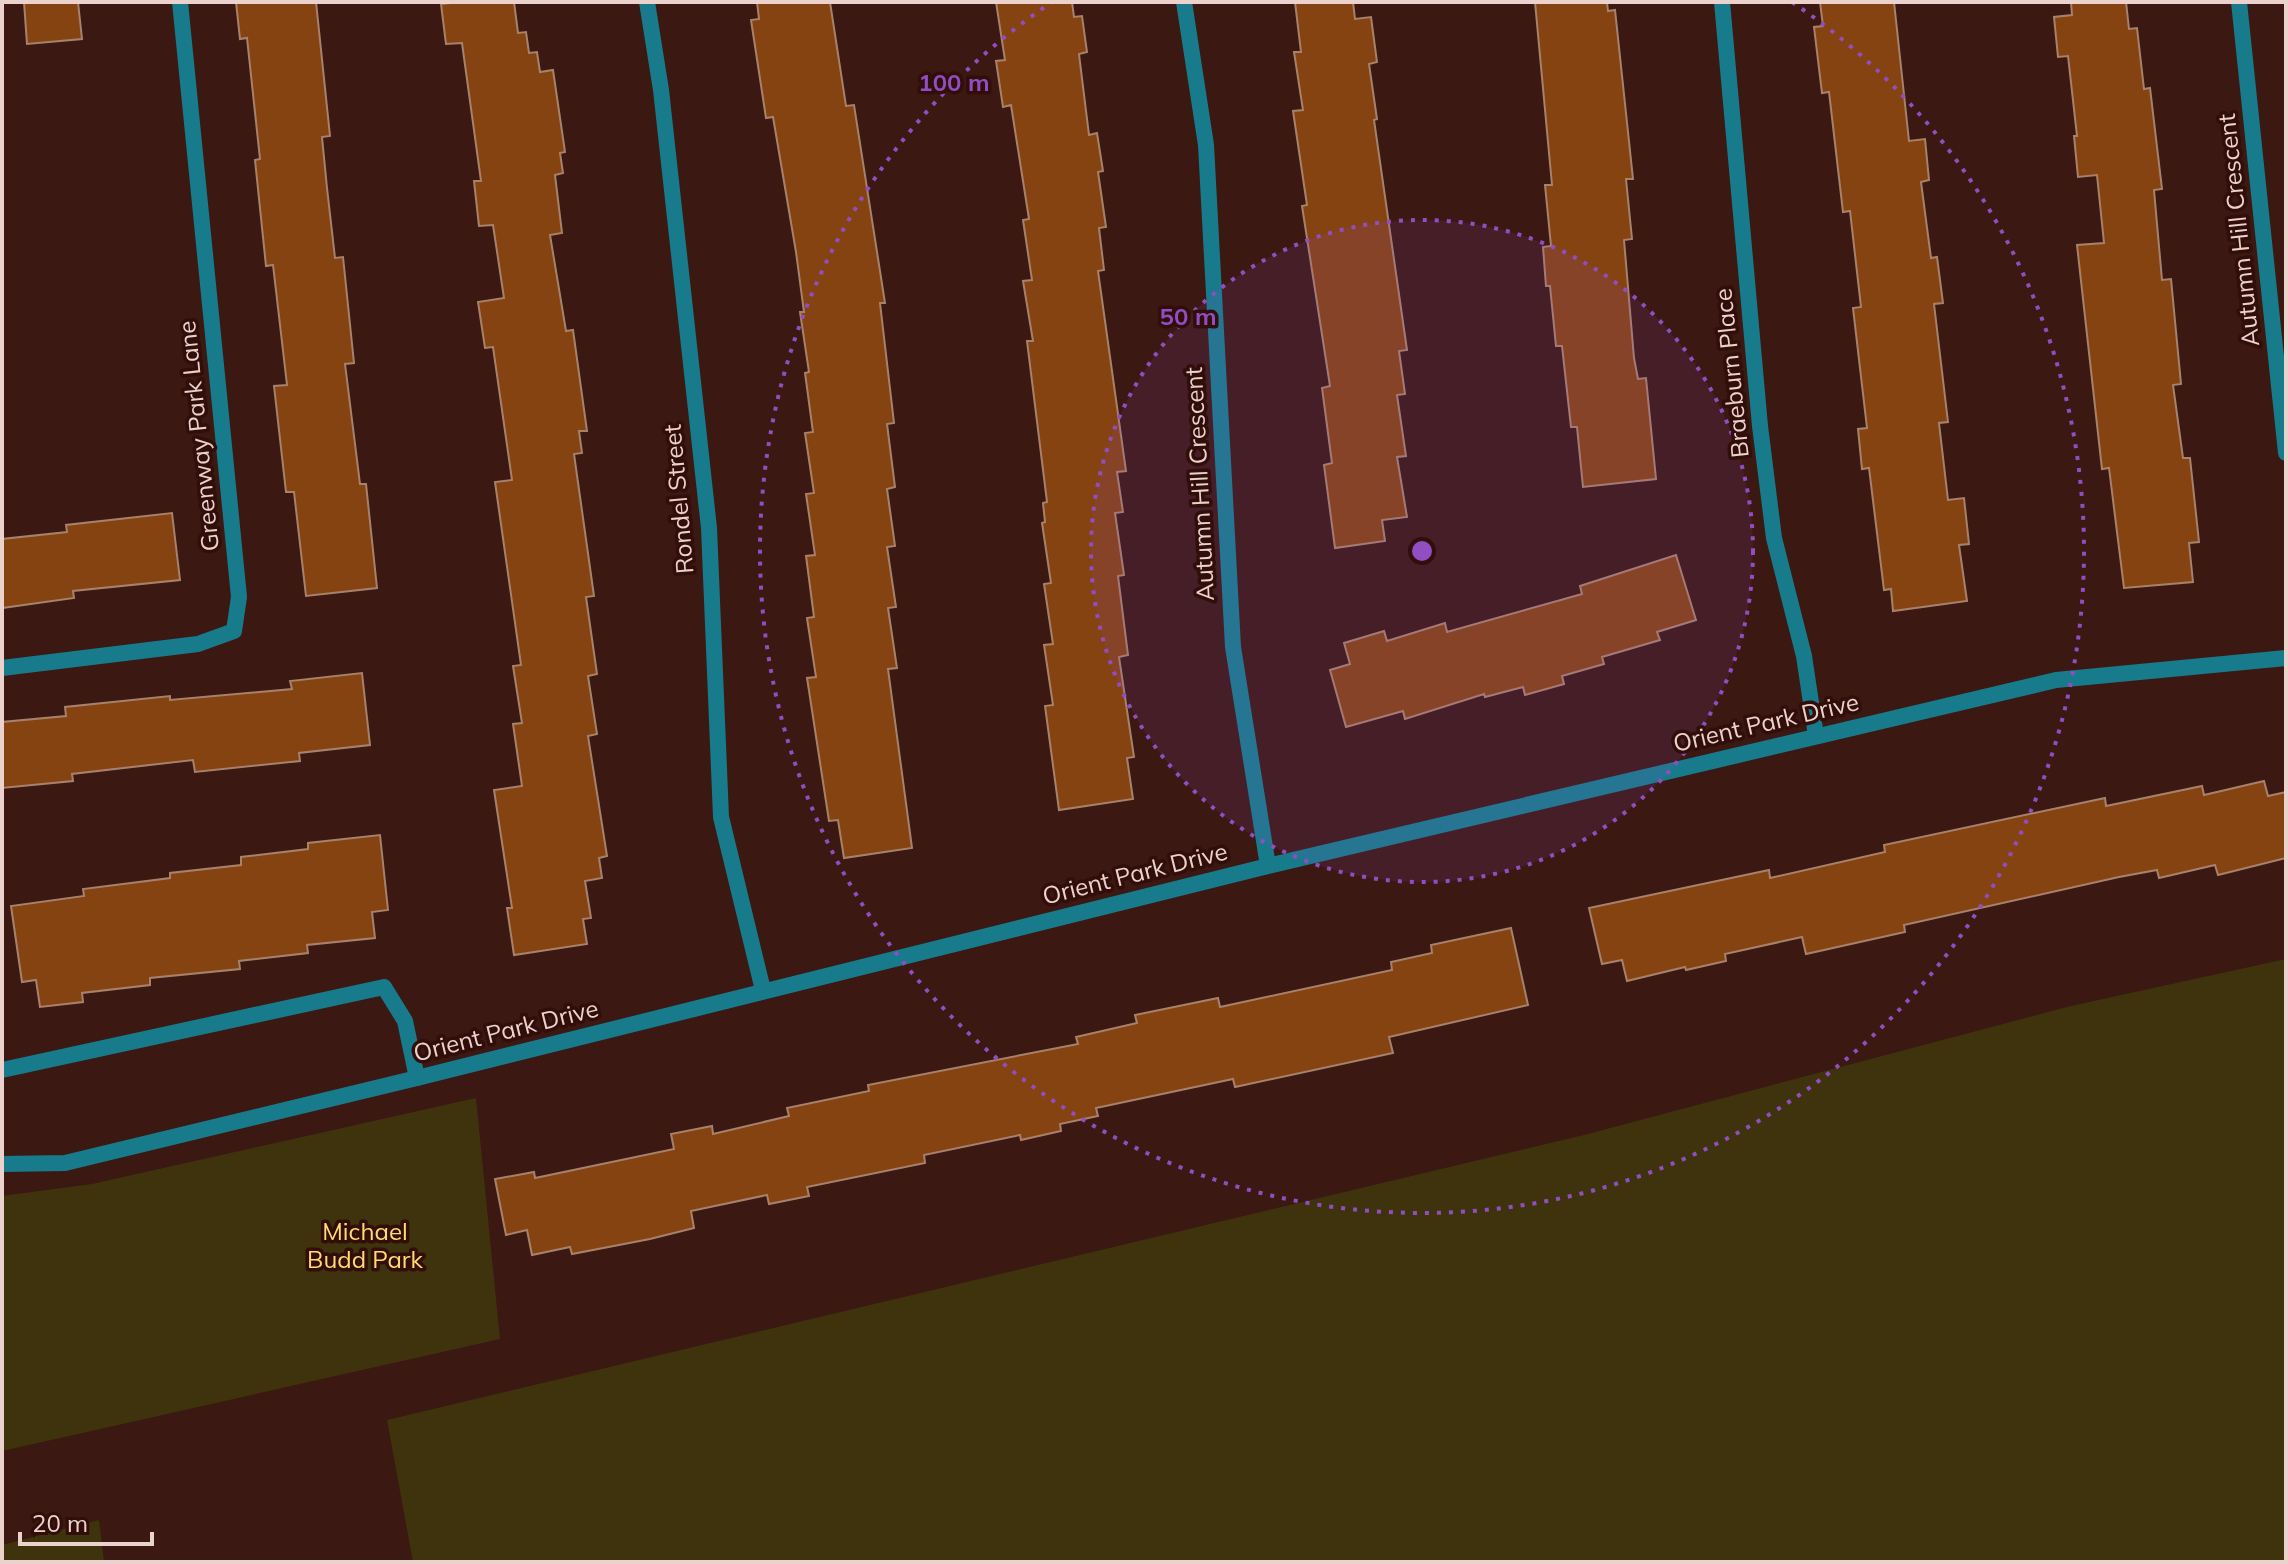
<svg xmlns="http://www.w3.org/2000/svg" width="2288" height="1564" viewBox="0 0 2288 1564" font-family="Mulish,sans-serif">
<rect width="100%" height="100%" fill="#3b1812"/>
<path fill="#3f330d" d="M2286 959V1562H413L387 1420 1584 1135 2071 1006Z
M476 1098 500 1339 2 1451V1196L92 1184Z
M99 1520 104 1562H2V1545Z"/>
<path fill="#854312" stroke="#a8816b" stroke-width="2" d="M24 2H78L82 39 27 44Z
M236 2H316L330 136 322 137 327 188 335 258 343 257 354 363 345 364 360 484H366L377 588 306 596 294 492H286L274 386 287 385 273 265 266 266 255 160 260 159 247 38 240 39Z
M460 2H514L518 33 526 32 529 53 537 52 540 72 553 70 565 152 560 153 563 173 555 175 562 233 550 235 566 331 573 330 587 431H579L582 453 574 454 594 596 586 597 597 674 588 676 597 734 588 736 607 856 599 858 602 878 585 881 591 918 583 919 587 944 514 955 507 908H512L494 790 522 786 513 724 522 723 513 666 521 665 495 482 512 480 493 347 485 348 478 302 504 298 493 225 479 226 474 181H481L462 43 446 44 441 4Z
M757 2H830L846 106 854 105 885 303H880L894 423 887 424 895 487 887 489 895 546 887 547 896 607 888 608 897 668 888 669 912 848 844 858 838 820 829 821 807 678 816 677 807 618 814 617 806 556 815 555 806 494 814 493 805 433 813 432 805 373 809 372 800 312H804L796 252 773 117 766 118 751 20 759 19Z
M996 2H1072L1074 17 1082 16 1087 52 1079 54 1089 135 1097 133 1103 171 1098 172 1106 227 1099 228 1104 270 1098 271 1126 471 1117 472 1123 512 1115 513 1124 575 1118 576 1128 655 1119 657 1134 757 1127 758 1133 799 1059 810 1045 706 1053 705 1044 645 1053 644 1044 584 1051 583 1042 523 1045 522 1043 503 1047 502 1027 341H1033L1023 281 1032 280 1023 220 1029 219 1011 105 1003 107 996 61 1005 60Z
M1295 2H1353L1355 19 1371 17 1377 62 1369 64 1377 119 1374 120 1407 350 1399 351 1405 394 1397 395 1406 456 1397 457 1407 517 1382 520 1385 541 1335 548 1324 465 1332 463 1322 388 1330 386 1302 206 1307 205 1293 111 1303 110 1294 52H1301Z
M1535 2H1607L1608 11 1615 10 1633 179H1626L1632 239 1624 240 1634 358 1638 379 1646 378 1656 479 1583 487 1577 427H1571L1562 346H1556L1550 286H1546L1543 247 1551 246 1545 185H1552Z
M1820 2H1894L1909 141 1925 139 1929 180 1921 182 1931 258 1937 257 1943 303 1934 304 1948 422 1939 423 1948 500 1964 498 1969 544 1959 545 1967 601 1893 611 1891 589 1884 590 1869 468 1862 469 1858 429 1867 428 1853 308 1861 307 1850 211 1843 212 1829 92 1822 93 1814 27 1823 26Z
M2071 2H2126L2129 29 2137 28 2144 89 2150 88 2162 189 2154 190 2162 280 2171 279 2181 384 2173 385 2183 458H2190L2199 542 2189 543 2193 582 2124 588 2109 468 2102 469 2077 245 2104 243 2097 175 2078 177 2074 136H2077L2068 56 2058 57 2054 17 2072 15Z
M172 513 180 580 73 591 74 598 2 608V539L67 532 66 525Z
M1676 555 1696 620 1657 632 1660 640 1602 657 1604 664 1562 676 1564 684 1525 695 1523 687 1485 697 1484 694 1405 719 1403 711 1346 727 1330 670 1350 664 1344 643 1384 631 1387 641 1445 623 1447 632 1582 594 1580 586Z
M362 673 370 745 299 753 300 761 195 772 193 760 72 774 73 781 2 788V722L66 716 65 707 170 696V700L292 689 290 681Z
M2264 781 2268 796 2286 792V858L2218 875 2215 865 2159 878 2157 870 2119 877 1904 925 1905 932 1806 954 1802 937 1725 954 1726 961 1686 970 1685 967 1627 981 1622 960 1602 964 1589 908 1769 870 1770 878 1885 852 1884 845 2105 798 2106 806 2202 786 2204 795Z
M380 835 388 910 372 912 375 938 307 945 308 953 239 961 240 969 150 978V985L82 993 83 1002 40 1007 36 980 22 982 11 906 84 896 83 889 170 878V873L241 865V857L308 849V843Z
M1511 928 1528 1005 1389 1037 1393 1053 1235 1087 1233 1079 1096 1108 1098 1116 1060 1124 1061 1131 1021 1140 1020 1135 924 1155 925 1163 807 1187 809 1196 769 1204 767 1195 691 1211 694 1228 650 1239 572 1254 570 1247 532 1255 527 1230 506 1235 495 1179 534 1172 535 1178 674 1149 671 1134 712 1126 713 1134 789 1116 787 1108 869 1091 868 1085 1078 1044 1076 1037 1137 1023 1135 1015 1218 998 1220 1007 1392 970 1391 962 1432 953 1431 945Z"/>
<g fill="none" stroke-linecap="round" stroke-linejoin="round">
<path stroke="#177b8b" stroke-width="16" d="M2 1070 384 987 405 1021 417 1078"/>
<path stroke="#177b8b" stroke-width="16" d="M647 2 661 90 709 528 721 817 763 990
M1184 2 1206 145 1233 647 1268 866
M1722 2 1760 426 1774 538 1804 656 1816 736
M2239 2 2286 453
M2 668 198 644 234 631 239 597 180 2
M2 1164 65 1163 417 1078 1268 866 2056 680 2286 658"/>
</g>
<circle cx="1422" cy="551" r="331" fill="#914dc2" fill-opacity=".12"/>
<g fill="none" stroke="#914dc2" stroke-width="4" stroke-dasharray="4 8">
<circle cx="1422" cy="551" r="331"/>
<path d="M1792 2A662 662 0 1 1 1052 2"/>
</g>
<g text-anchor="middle" stroke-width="7" stroke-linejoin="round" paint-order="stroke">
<g font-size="24" fill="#ebd2cd" stroke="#310e09">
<text transform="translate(2239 230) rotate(-96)" y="8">Autumn Hill Crescent</text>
<text transform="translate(1732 373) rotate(-96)" y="8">Braeburn Place</text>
<text transform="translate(199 436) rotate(-96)" y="8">Greenway Park Lane</text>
<text transform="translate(1200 484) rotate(-93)" y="8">Autumn Hill Crescent</text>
<text transform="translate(679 499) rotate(-95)" y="8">Rondel Street</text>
<text transform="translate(1766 723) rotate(-13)" y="8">Orient Park Drive</text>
<text transform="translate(1135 874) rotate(-14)" y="8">Orient Park Drive</text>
<text transform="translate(506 1031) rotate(-14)" y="8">Orient Park Drive</text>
</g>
<g font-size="24" fill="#fedb6f" stroke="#310e09">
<text x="365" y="1240">Michael<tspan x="365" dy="28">Budd Park</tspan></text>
</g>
</g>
<circle cx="1422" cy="551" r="12" fill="#914dc2" stroke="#310e09" stroke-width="4"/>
<g font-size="24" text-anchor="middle" font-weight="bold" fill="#914dc2" stroke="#310e09" stroke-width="7" stroke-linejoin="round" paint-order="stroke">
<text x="954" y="91">100 m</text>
<text x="1188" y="325">50 m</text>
</g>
<rect width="2288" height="1564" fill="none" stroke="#ebd2cd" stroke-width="8"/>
<path d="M20 1532v12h132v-12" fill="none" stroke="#ebd2cd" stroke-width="4"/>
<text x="32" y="1532" font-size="24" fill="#ebd2cd" stroke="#310e09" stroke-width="6" paint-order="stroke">20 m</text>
</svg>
